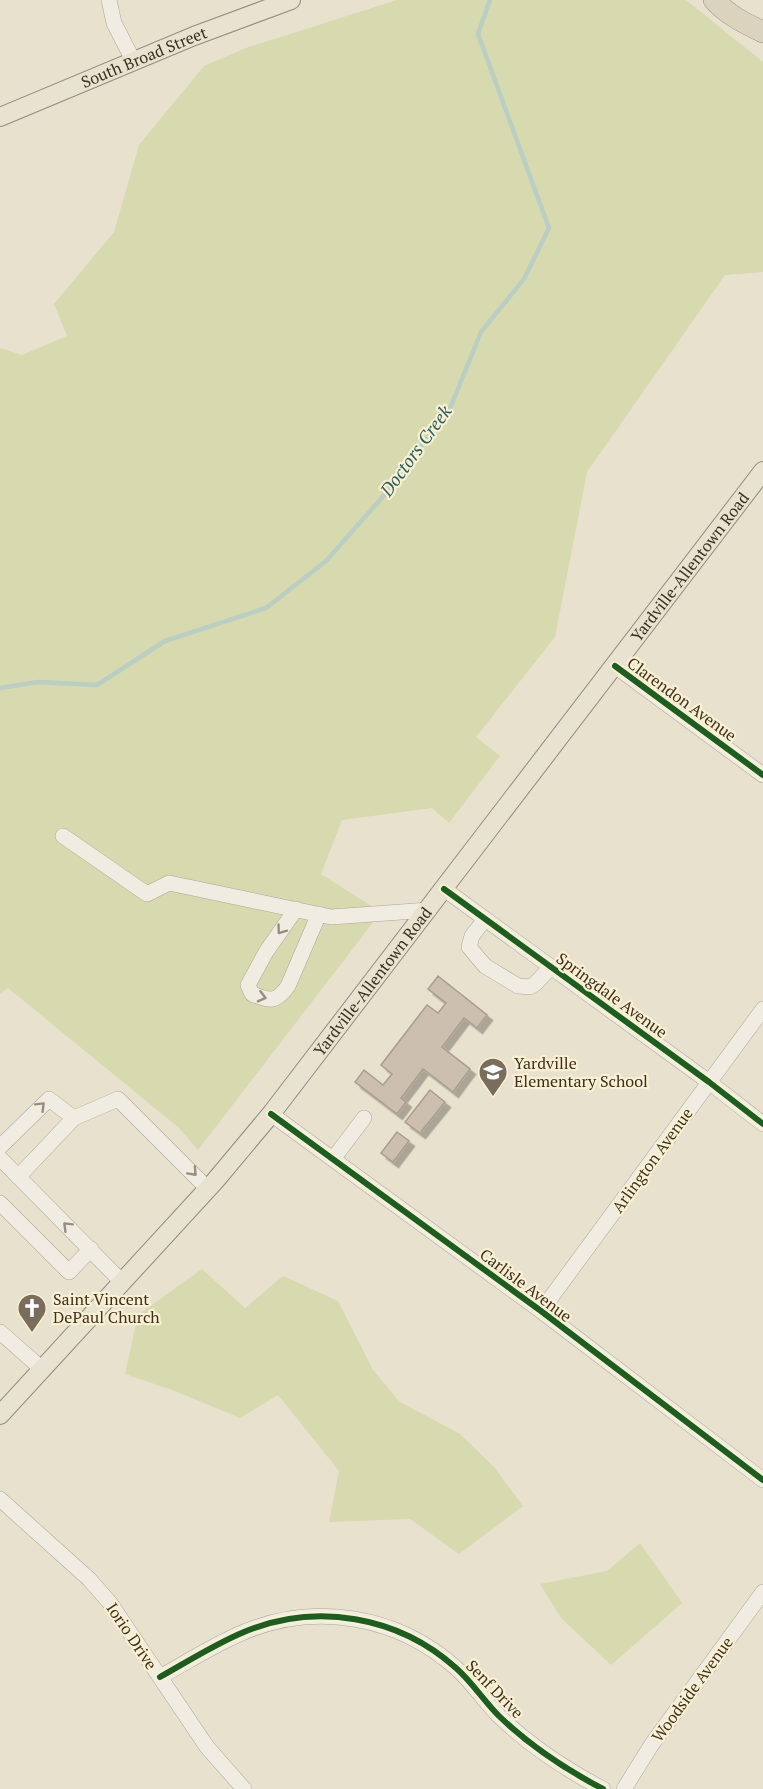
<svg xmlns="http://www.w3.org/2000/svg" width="763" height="1789" viewBox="0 0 763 1789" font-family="'PT Serif',serif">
<defs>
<filter id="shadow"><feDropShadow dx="5.5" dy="5.5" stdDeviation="0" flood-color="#0004"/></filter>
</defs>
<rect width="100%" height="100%" fill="#e8e1ce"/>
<path fill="#d7d9af" d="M397 0H686L763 62V272L725 275 587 472 555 637 476 737 500 756 449 823 432 808 342 820 321 874 381 912 198 1150 178 1127 8 988 0 994V348L22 355 67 336 54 304 114 232 139 145 204 66 246 48Z
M202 1269 245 1308 283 1276 338 1301 373 1370 400 1402 460 1434 494 1467 523 1506 459 1554 410 1519 329 1522 339 1471 278 1395 240 1418 175 1391 125 1374 138 1315Z
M640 1543 682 1603 611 1665 561 1618 540 1584 607 1571Z"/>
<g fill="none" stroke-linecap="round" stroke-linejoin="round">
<path stroke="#bacec3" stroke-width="4.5" d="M0 688 38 682 97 685 165 641 266 608 326 561 387 492 451 406 481 332 524 279 549 228 478 34 490 0"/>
</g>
<path fill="#ccbfaf" stroke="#a99d8d" stroke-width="1.5" filter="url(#shadow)" d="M438 976 487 1015 477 1028 464 1018 442 1047 470 1069 453 1092 423 1069 401 1098 406 1102 397 1114 355 1082 364 1070 383 1085 392 1074 381 1065 427 1005 438 1013 446 1003 428 989Z
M430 1090 445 1102 420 1133 405 1122Z
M397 1132 409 1141 393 1162 381 1153Z"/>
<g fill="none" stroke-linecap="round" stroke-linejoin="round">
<g stroke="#ada697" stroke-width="16">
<path id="minor" d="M109 0 114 23 134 62
M615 666 763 775
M63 836 147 894 169 883 331 917 429 910
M444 889 709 1082 763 1124
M296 909 266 952 248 985 252 994C270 1001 276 1003 288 986L319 914
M485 919 472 936 469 947 485 966 518 986 530 987 535 984 551 967
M271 1114 541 1311 763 1480
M0 1147 49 1099 74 1118 118 1099 208 1189
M0 1158 123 1283
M333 1159 364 1118
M18 1177 74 1118
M0 1203 69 1272 91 1249
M541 1311 763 1009
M0 1332 42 1369
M0 1499 89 1579 110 1603 207 1747 244 1789
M160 1677C187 1662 215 1644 244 1632 316 1602 398 1616 456 1668 472 1682 484 1701 499 1716 530 1746 565 1769 603 1789
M624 1789 652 1744 763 1592"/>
</g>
<g stroke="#938b7e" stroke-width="20">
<g id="major">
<path id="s1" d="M0 117 194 36 291 0"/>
<path id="s2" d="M0 1415 215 1181 271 1114 763 471"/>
</g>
</g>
<g stroke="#938b7e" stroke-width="22">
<path id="highway" d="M714 0C728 15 744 23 763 32"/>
</g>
<use href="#minor" stroke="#f0ece1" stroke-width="15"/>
<use href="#major" stroke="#e8e2d1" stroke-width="18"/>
<use href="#highway" stroke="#dcd3bf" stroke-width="21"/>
<g stroke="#faf1d4" stroke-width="10">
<path id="cycleway" d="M615 666 763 775
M444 889 709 1082 763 1124
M271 1114 541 1311 763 1480
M160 1677C187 1662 215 1644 244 1632 316 1602 398 1616 456 1668 472 1682 484 1701 499 1716 530 1746 565 1769 603 1789"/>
</g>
<use href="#cycleway" stroke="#1b5e20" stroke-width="6"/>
</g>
<defs><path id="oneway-chevron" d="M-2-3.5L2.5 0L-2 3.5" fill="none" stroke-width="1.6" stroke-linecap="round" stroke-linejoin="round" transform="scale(1.5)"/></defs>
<g stroke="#978e7f">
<use href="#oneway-chevron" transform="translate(281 930) rotate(126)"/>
<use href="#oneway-chevron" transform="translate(262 997) rotate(14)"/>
<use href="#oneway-chevron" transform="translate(41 1106) rotate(-45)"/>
<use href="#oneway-chevron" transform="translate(193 1172) rotate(47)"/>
<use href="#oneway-chevron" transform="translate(67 1226) rotate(-135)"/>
</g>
<defs>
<g id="school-pin" transform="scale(1.5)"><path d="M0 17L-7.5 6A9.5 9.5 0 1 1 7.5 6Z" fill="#7a6d5b" stroke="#faf1d4"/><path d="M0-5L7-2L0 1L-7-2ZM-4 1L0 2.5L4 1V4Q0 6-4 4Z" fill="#fff"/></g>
<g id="church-pin" transform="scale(1.5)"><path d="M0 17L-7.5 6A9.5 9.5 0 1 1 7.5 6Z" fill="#7a6d5b" stroke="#faf1d4"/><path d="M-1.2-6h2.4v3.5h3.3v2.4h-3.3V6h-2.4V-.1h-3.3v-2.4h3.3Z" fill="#fff"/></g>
</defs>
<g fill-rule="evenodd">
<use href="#school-pin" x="493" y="1072"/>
<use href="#church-pin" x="32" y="1308"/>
</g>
<g text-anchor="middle" stroke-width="4.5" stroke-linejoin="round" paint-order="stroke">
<g font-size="16" fill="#3e2f1d" stroke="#faf1d4">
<text dy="6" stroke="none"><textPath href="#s1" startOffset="156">South Broad Street</textPath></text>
<text dy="6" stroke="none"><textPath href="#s2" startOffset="1094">Yardville-Allentown Road</textPath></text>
<text transform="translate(682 699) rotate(36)" y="6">Clarendon Avenue</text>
<text dy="6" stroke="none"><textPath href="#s2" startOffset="572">Yardville-Allentown Road</textPath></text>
<text transform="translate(612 995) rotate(36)" y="6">Springdale Avenue</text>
<text transform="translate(652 1160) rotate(-54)" y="6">Arlington Avenue</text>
<text transform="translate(526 1285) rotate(37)" y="6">Carlisle Avenue</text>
<text transform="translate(132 1636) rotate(56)" y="6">Iorio Drive</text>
<text transform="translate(495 1689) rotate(46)" y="6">Senf Drive</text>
<text transform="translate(692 1689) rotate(-54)" y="6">Woodside Avenue</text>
</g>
<g font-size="16" fill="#3e2f1d" stroke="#faf1d4" text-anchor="start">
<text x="514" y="1069">Yardville<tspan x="514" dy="18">Elementary School</tspan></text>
<text x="53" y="1305">Saint Vincent<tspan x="53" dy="18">DePaul Church</tspan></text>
</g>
<g font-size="18" font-style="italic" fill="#2a605f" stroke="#faf1d4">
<text transform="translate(416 451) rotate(-54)" y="6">Doctors Creek</text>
</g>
</g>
</svg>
